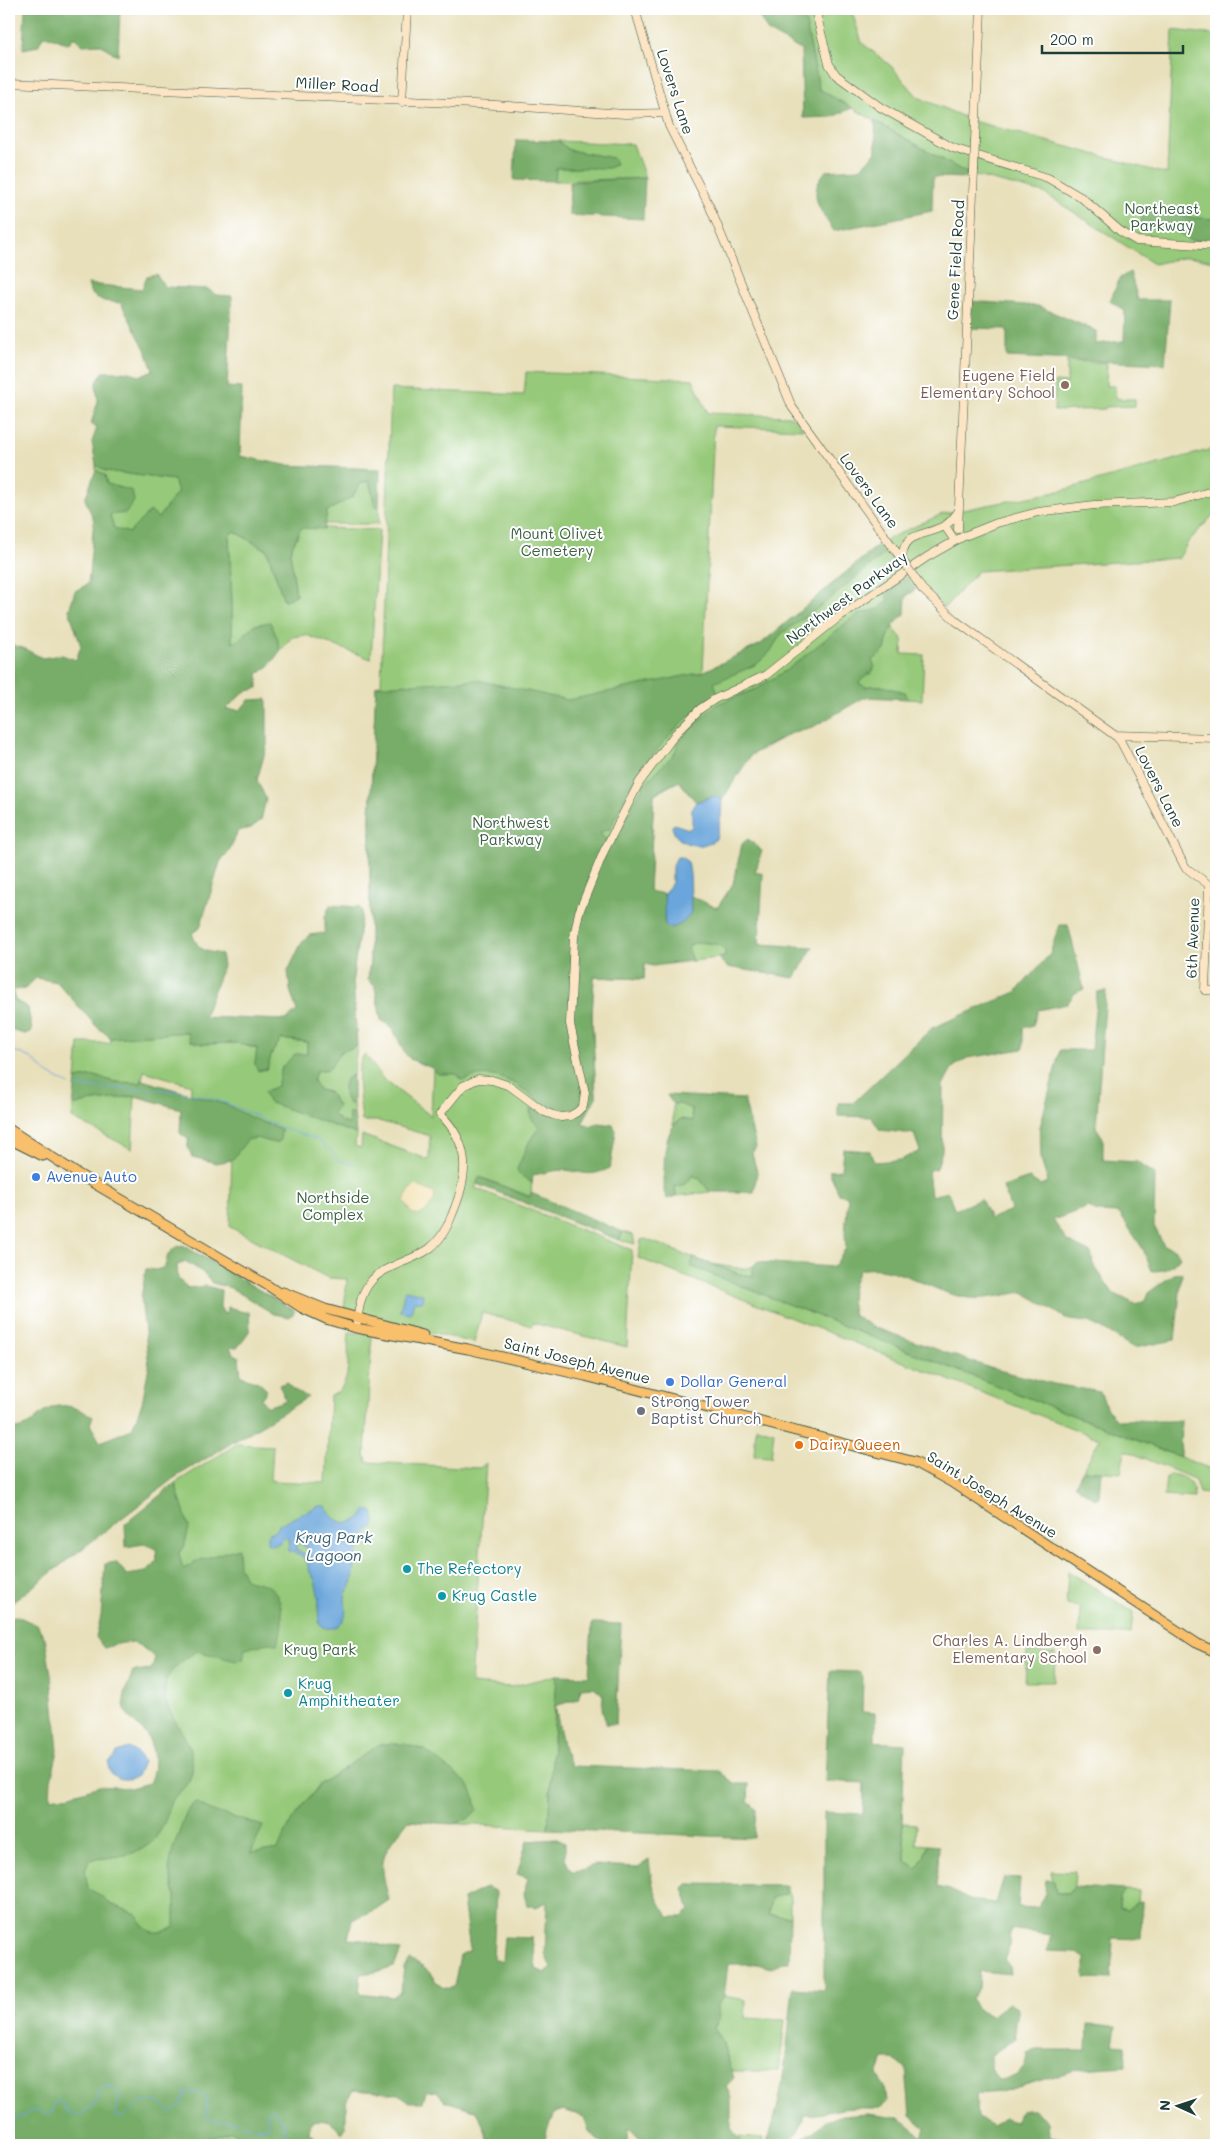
<svg xmlns="http://www.w3.org/2000/svg" width="1225" height="2154" viewBox="0 0 1225 2154" font-family="Mali,sans-serif">
<rect width="100%" height="100%" fill="#fff"/>
<filter id="ink" filterUnits="userSpaceOnUse"><feTurbulence type="fractalNoise" baseFrequency=".02" numOctaves="2"/><feDisplacementMap in="SourceGraphic" scale="10" xChannelSelector="R" yChannelSelector="G"/><feConvolveMatrix kernelMatrix="1 2 1 2 8 2 1 2 1" color-interpolation-filters="sRGB"/></filter>
<filter id="wash" filterUnits="userSpaceOnUse"><feTurbulence type="fractalNoise" baseFrequency=".0096" numOctaves="4" result="noise"/><feDisplacementMap in="SourceGraphic" scale="20" xChannelSelector="R" yChannelSelector="G"/><feGaussianBlur stdDeviation="1.12" result="paint"/><feColorMatrix in="noise" values="0 0 0 0 0 0 0 0 0 0 0 0 0 0 0 0 0 1.4 0 .05"/><feComposite in="paint" operator="in"/></filter>
<g filter="url(#wash)">
<rect width="100%" height="100%" fill="#e8e0bb"/>
<path fill="#96c979" stroke="#5a8356" d="M803 9H851L862 43 891 66 918 97 973 121 1167 174 1173 30 1216 35V261L1186 257 1154 264 1044 193 968 174 819 89Z
M558 141 633 144 645 178 555 181 556 168H578L589 154 569 150Z
M1067 361 1107 363 1106 386H1115V393L1117 399H1135V406L1105 407V409L1054 411 1055 382 1067 383Z
M526 372 693 379 708 413 788 416 795 418 803 429 714 426 703 672 761 644 883 541 942 514 1060 491 1216 448V512L1188 542 1179 558 978 571 944 608 921 586 906 596 805 716 654 794 644 979 594 977 592 1017 596 1097 533 1157 531 1197 480 1177 475 1188 632 1250 627 1347 533 1323 532 1326 482 1313 474 1343 344 1310 347 1279 328 1278 230 1227 232 1149 188 1147 191 1085 144 1071 141 1083 115 1082 95 1076 76 1079 79 1043H110L111 1038 187 1032 202 1044 237 1043 257 1049 255 1064 267 1069 272 1053 281 1039 307 1042V1054L282 1067 277 1086 268 1101 356 1134 355 1146 361 1148 362 1135 429 1160 430 1136 379 1121H362C361 1105 353 1065 365 1054L383 1079 431 1116 433 1068 410 1059 391 1025 381 1020 375 987 368 980 370 960V816L376 686 381 684 391 389 524 395Z
M96 465 106 471 174 480 178 492 158 518 129 533 114 528 110 515 105 476 96 470Z
M370 481 375 505 379 507V524H325L327 511 352 497 361 483Z
M301 527 379 530 371 659 306 635 292 637 280 651 277 637 254 625 239 640 232 643V604L229 536 233 531 267 550 284 600 296 595 290 551Z
M892 626 903 640 902 654 924 655 922 700 908 699 905 692C886 689 885 683 864 687L859 683 863 678 872 673 871 661 885 650 888 635Z
M700 942 720 945 725 949V957L692 961 687 950 691 944Z
M357 1046 353 1075 350 1076 349 1103H353L354 1113H349V1124C329 1122 324 1096 313 1081L316 1071 329 1069 340 1052Z
M135 1096 132 1149 72 1118 73 1106 87 1102Z
M680 1103 691 1109 693 1121 681 1119 673 1125V1104Z
M693 1175 700 1179 710 1192 676 1196 675 1187 686 1184Z
M623 1232 633 1235 635 1244 619 1240Z
M645 1239 694 1258 690 1266 1216 1471V1495L1199 1493 1195 1481 1189 1477 1125 1450 1121 1473 1083 1470 1100 1439 638 1258 641 1240Z
M712 1264 743 1269 753 1266 754 1276 740 1274Z
M349 1332 372 1334 365 1454 367 1462 480 1468 486 1463 471 1684 510 1687 557 1675 548 1829 408 1821 9 2145V1805L160 1812 175 1483 237 1444 273 1446 271 1481 326 1483 330 1396C355 1388 346 1353 349 1332Z
M756 1427 774 1432 771 1457 754 1456Z
M1171 1474C1185 1476 1195 1484 1194 1498L1164 1496 1166 1478Z
M1068 1571 1133 1612 1131 1634H1079L1080 1607 1066 1605Z
M1027 1652 1055 1653 1054 1682H1025Z
M902 1823 917 1824 916 1844 928 1845 924 1857 917 1868 906 1861Z
M1051 1871 1075 1872 1074 1887 1067 1893H1056Z
M783 1885 786 1886 790 1897V1916L768 1915 771 1898 786 1894Z
M1126 1890 1138 1891 1137 1902 1127 1910 1118 1908 1120 1897Z
M724 1996 746 2000 745 2018 785 2020 779 2071H732L722 2041 714 2028 719 2018 717 2006Z
M232 2131 241 2138V2145H211L209 2139Z
M739 2137 763 2139 761 2145H743Z"/>
<path fill="#78ad69" stroke="#4c754e" d="M25 9H120L118 56 100 44 83 45 74 37 68 44 54 38 43 36 38 46 23 49Z
M746 9H803L819 89 852 108 832 117 803 118 801 50 768 32 756 11Z
M875 121 968 174 967 178 933 177 932 211 834 231C820 210 806 194 826 171L859 169 876 152Z
M516 140 558 141 569 150 613 158 616 164 609 168H556L555 181 514 180Z
M645 178 643 219 569 215 570 182Z
M1157 207 1184 217 1216 219V242L1189 240 1169 227 1156 224 1140 226 1144 211Z
M1130 272 1138 300H1170L1165 364 1007 357V329L970 328 971 301 1038 306 1096 331V344L1124 341 1125 311 1110 301 1120 278Z
M156 274 166 287 208 289 216 295 232 296 227 387 242 388 240 456 285 465 380 469 379 507 375 506 369 481 361 483 352 497 327 511 324 529 301 528 290 551 296 595 284 601 267 550 234 531 229 536 232 604V643L239 640 254 625 270 622 277 637 280 651 269 666 258 674V688L244 692 226 709 240 710 249 700 267 699V745L257 780 266 799 261 820 251 828 238 831 228 853 220 862 200 928 192 933C198 950 203 951 221 954L223 966 204 1017 286 1020 297 1011 290 990 288 971 301 944 309 935 325 933V917L330 905 359 907 362 911 353 977 357 1046 340 1052 329 1069 316 1071 313 1081 319 1090 329 1092 338 1106 332 1114 343 1123 349 1124V1113H354L356 1134 268 1102 264 1092 277 1086 282 1067 295 1054H307V1042L281 1039 272 1053 267 1069 258 1071 255 1064 257 1048 237 1043 202 1044 190 1041 187 1032 111 1038 96 1026 57 982 36 978 25 989 12 990 15 1000 28 1008 32 1031 25 1034 9 1030V644L23 648 42 658 62 655 76 660 81 646 69 610 75 591 88 584 94 520 85 499 96 470 105 475 107 484 132 491 134 501 126 513 110 515 114 528 129 533 150 511 158 518 178 492 174 480 106 471 96 465 92 442 97 428 91 424 98 401 96 384 103 372H130L139 376 153 370 146 351 121 303 104 301 91 294 88 284 142 289 147 276Z
M883 541 890 549 825 603 781 634 770 652 757 664 714 683 718 693C684 717 652 751 631 787 623 800 617 815 610 829L600 832 605 840 619 830 645 783 674 754 679 741 697 722 717 704 756 689 788 669 846 623 859 614 879 609 889 600 885 593 907 578 915 590 906 596 905 614C892 624 888 634 885 650L872 661 875 667C871 674 864 676 859 683L865 687C885 683 887 689 905 692L908 699 865 697 813 727 793 732 751 755 722 800 719 797H709L696 802 679 781 654 794 649 891 664 894 665 905 664 923 670 928 681 924 691 906 689 895 717 908 733 884 742 844 748 839 762 851 755 872 763 874 759 944 813 947 795 978 727 967 718 958 725 957V949C715 942 702 941 691 944L688 950 692 961 653 966 645 964 644 979 594 977 592 1017 596 1097 582 1123 592 1126 599 1123 613 1125 616 1131 610 1168C588 1178 586 1172 564 1170 554 1170 543 1173 533 1175L532 1183 519 1174 517 1169 529 1142 539 1127 531 1118 530 1109 538 1110 539 1101C515 1082 493 1067 462 1081L457 1074H438C431 1064 421 1066 411 1059 398 1051 401 1030 381 1020L375 987 368 980 370 960V816L376 686 477 680 568 700 703 672 761 644Z
M1059 925H1068L1084 989 1075 993 1067 1004 1038 1010 1033 1025 1023 1028V1049L967 1058 952 1068 943 1085 942 1151 937 1168 928 1171 931 1196 948 1192 955 1210 981 1199 990 1219 1011 1210 1003 1187 1029 1178 1040 1185 1048 1182 1041 1160 1040 1127 1060 1050H1091L1097 992 1106 991 1096 1127 1103 1138V1160L1137 1162 1155 1174 1154 1226 1164 1246 1174 1249 1180 1257C1172 1268 1165 1271 1152 1271L1143 1249 1119 1213 1097 1212 1088 1207 1053 1220 1067 1241 1091 1253 1093 1264 1113 1293 1135 1304 1145 1301 1148 1293 1174 1274 1182 1273 1175 1340 1134 1348 1101 1328 1088 1322 1069 1320 1023 1292C1003 1295 982 1301 962 1297 928 1290 894 1262 859 1270 851 1288 849 1297 854 1316L873 1327 990 1368 1054 1384 1100 1392 1107 1409 1118 1420C1139 1419 1160 1423 1181 1420L1180 1457 690 1266 694 1258 740 1274 753 1276V1266L757 1262 834 1267 846 1248 845 1233 848 1197 839 1194 829 1171 841 1170 843 1149 870 1151 874 1162 900 1160 920 1151 914 1134 880 1130 871 1117 838 1116V1103H853L932 1028 1016 992 1050 954Z
M353 1075V1103L349 1104C342 1096 343 1088 346 1079Z
M95 1076 115 1082 141 1083 142 1080 227 1105 252 1118 281 1129 280 1141 275 1143 256 1138 247 1140 232 1160 217 1163 192 1157 188 1147 189 1140 180 1133 181 1109 135 1096 87 1102 73 1106 76 1079Z
M667 1095 744 1099 756 1147 752 1153 757 1172 754 1192H710L700 1179 693 1175 686 1184 675 1187 676 1196 667 1199 664 1192C665 1169 660 1133 681 1119L693 1121 691 1109 680 1104H673Z
M479 1177 530 1197 531 1193 623 1232 619 1240 477 1184Z
M183 1245 295 1311 290 1317 274 1314 231 1288 212 1283 205 1274 187 1262 177 1265 178 1279 188 1288 206 1286 221 1290 220 1307 225 1315 228 1307C236 1308 240 1313 249 1312L250 1330 238 1347H230L233 1354 239 1357 241 1376 258 1382 267 1390 261 1399 267 1407 286 1400 279 1385 287 1382 292 1389 308 1397 174 1478 9 1605V1429C33 1431 38 1409 58 1406 70 1404 82 1411 93 1416L90 1424 100 1442 132 1429 142 1403 149 1366 141 1298 146 1269 156 1270 165 1267 168 1254 176 1247Z
M1083 1470 1101 1471 1099 1497 1095 1499 1075 1485Z
M175 1483 189 1527 185 1544 179 1553 183 1569 200 1560 238 1548 239 1566 245 1579C252 1582 266 1583 271 1588 285 1598 284 1630 277 1644L268 1643 245 1649 243 1660 236 1661 197 1651C122 1696 199 1722 192 1772 189 1789 173 1794 169 1806 167 1811 167 1816 165 1821 150 1858 123 1855 89 1860L85 1871 88 1889 100 1895 110 1904 137 1914C144 1934 156 1936 175 1927V1896L169 1870 172 1852 187 1811 195 1802 215 1812 263 1826 251 1853 278 1849 292 1820 319 1785 380 1744H404L425 1750 468 1784 475 1799 477 1810 468 1819 453 1824 408 1821C380 1857 378 1856 389 1900L376 1909 352 1920 348 1939 364 1940 401 1951 394 1967 382 1971 361 1974 359 1993 393 1997 401 1991 404 1968 410 1960C416 1963 423 1967 428 1971 437 1980 439 1992 454 1987L460 1955 470 1950 463 1899 487 1887 496 1892 493 1959 502 1962 504 1937 532 1938 536 1969 545 1973 551 1968 545 1954 547 1902 536 1907 527 1905 524 1894 528 1878 517 1874 527 1841 557 1839 565 1843V1859L571 1871 582 1870 594 1865 638 1867 649 1860C652 1884 654 1897 669 1917H682L690 1910 683 1888 687 1884 783 1885 786 1894 771 1898 768 1915 790 1916 789 1962H782L771 1968 757 1964H728L724 1996 717 2006 719 2018 714 2028 722 2041 734 2078 726 2086 731 2098V2128L743 2145H642L643 2142 629 2128 627 2145H602L589 2131 584 2117 564 2110 554 2113 547 2130 544 2145H486C489 2132 481 2121 475 2110L445 2101 437 2091 426 2092 423 2102H407L400 2094 353 2090 346 2102V2126L341 2133C332 2121 325 2119 311 2121L309 2132 320 2142 319 2145H241V2138L232 2131 209 2139 211 2145H159L131 2140V2145H9V1619L17 1616 37 1625 45 1638 51 1675 58 1751 51 1780 50 1798 71 1795 99 1786 130 1788 149 1783C157 1768 155 1745 144 1732 135 1722 126 1718 124 1704 123 1694 130 1680 133 1671L152 1669 155 1658C134 1639 131 1640 104 1648L96 1637 101 1616 105 1564 116 1562 127 1575 146 1572 157 1561 156 1549 144 1544 126 1547 125 1524Z
M592 1623 621 1624 616 1724H606L602 1708 603 1695 594 1687 581 1688 578 1699 555 1706 564 1750 572 1766 719 1771 735 1784H749L748 1801 756 1809 754 1838 548 1829 557 1675 589 1676Z
M830 1671 860 1672 863 1677 862 1712 875 1713V1742L905 1744 902 1823 906 1861 917 1868 924 1857 928 1845 939 1846 937 1887 950 1890 969 1900 996 1903 1004 1877 1020 1878 1018 1907 1038 1908 1045 1893 1046 1879 1054 1880 1056 1893H1067L1074 1887 1126 1890 1120 1897 1119 1908 1127 1910 1137 1902H1142L1141 1939 1113 1938 1111 1979 1085 1978V1958L1075 1952 1047 1951 1051 1935 1011 1929 1010 1946 1004 1960 1010 1965 1011 1974 980 1971 979 1988 971 1999 977 2010 991 2016 1009 2003 1018 2007 1015 2023 1016 2038 991 2055V2068L998 2080C1017 2078 1025 2073 1027 2053L1036 2050H1087L1088 2024 1116 2026 1113 2044 1125 2045 1126 2066 1079 2069 1001 2092 976 2094 978 2118 992 2126 1005 2119 1015 2122 1022 2110H1034L1048 2122 1049 2136 1066 2139 1067 2145H795L826 2122 842 2116 868 2114 899 2118 922 2137 925 2128 910 2115 906 2068 893 2059H884L877 2075 885 2087 887 2101 881 2108C865 2108 847 2107 832 2111 822 2113 814 2115 804 2115 798 2139 790 2145 766 2145 785 2095 787 2041 793 1988L824 1990V1812L863 1814 864 1783 825 1781Z"/>
<path fill="#eeda9e" stroke="#868c69" d="M416 1185 434 1193 435 1199C429 1209 423 1218 411 1213L404 1201 410 1189Z"/>
<path fill="#6ba6db" stroke="#457288" fill-rule="evenodd" d="M715 796 722 800 721 816 716 839C703 851 674 845 672 826L674 824 689 829 692 827V808L696 802Z
M677 857H681L688 862C692 879 690 895 691 912 686 921 678 929 666 927 663 921 665 902 664 894L672 883V867Z
M405 1290 423 1294 422 1302 414 1301 411 1313 400 1311Z
M319 1506H326C333 1526 356 1529 367 1510L373 1512 375 1521 373 1528C355 1537 357 1565 352 1583 351 1589 346 1590 345 1596 345 1603 347 1612 344 1619 338 1629 326 1632 319 1623L318 1607 319 1598 315 1580 308 1569V1564L301 1555 289 1551 288 1538 285 1537 279 1543 271 1545 267 1543V1536L269 1533 276 1531 280 1524ZM300 1543 308 1549 310 1557 296 1549V1544Z
M129 1748 138 1754 143 1762 137 1776C126 1783 105 1778 109 1762L115 1757 117 1752Z"/>
<g fill="none" stroke-linecap="round" stroke-linejoin="round">
<path stroke="#6ba6db" stroke-width="1" d="M9 1049 31 1058 47 1073 69 1085
M77 1087 168 1090 207 1097 229 1104 285 1129 316 1139 330 1150 339 1161 355 1164
M9 2118 13 2120 34 2110 44 2114H50L55 2103 61 2101 68 2114 80 2115 94 2105 98 2092 105 2086 113 2087 120 2096 115 2116 123 2118C137 2101 156 2094 171 2113L181 2105 185 2093 200 2092 206 2098 207 2117C221 2125 218 2120 231 2121 244 2122 252 2130 267 2127V2112L273 2109C284 2118 287 2131 285 2145"/>
</g>
</g>
<g filter="url(#ink)">
<g fill="none" stroke-linecap="round" stroke-linejoin="round">
<g stroke="#3d5548" stroke-width="9">
<path id="secondary" d="M635 9 669 126 709 205 792 407 905 564
M815 9 829 64 836 75 880 107 953 148 1048 178 1082 198 1120 231 1137 241 1216 246
M9 83 496 105 625 114 665 113
M402 102 407 9
M975 141 981 9
M945 526 955 541
M958 529 974 171
M902 560C903 530 925 537 944 526 950 523 954 517 958 512
M914 577 922 589 956 621 1117 737 1121 742 1185 867 1216 890
M1114 735 1216 738
M1209 886 1205 990 1216 991
M357 1322C359 1307 361 1292 372 1280 386 1265 412 1261 429 1249 440 1241 447 1228 452 1215 468 1177 472 1145 440 1114L463 1086 478 1079 492 1080 510 1086 545 1112 553 1115 561 1117 570 1116 577 1112 583 1106 585 1093 570 1024 574 937 579 912 604 851 639 783 676 733 700 709 715 699 766 675 839 617 927 557 962 537 997 523 1038 512 1094 505 1174 502 1216 490"/>
</g>
<g stroke="#3d5548" stroke-width="11">
<path id="primary" d="M9 1129 78 1174 267 1285 302 1308 326 1319 356 1328 468 1349 585 1376 915 1462 951 1482 1198 1644 1216 1652
M9 1139 43 1156
M283 1292 325 1309 423 1335"/>
</g>
<use href="#secondary" stroke="#fce5c4" stroke-width="8"/>
<use href="#primary" stroke="#f8bf6c" stroke-width="9"/>
<g stroke="#3d5548" stroke-width="9" stroke-linecap="butt">
<path id="secondary-bridge" d="M974 171 975 141
M905 564 914 577"/>
</g>
<use href="#secondary-bridge" stroke="#fce5c4" stroke-width="8"/>
</g>
</g>
<g fill="#8d6e63" stroke="#fff" stroke-width="2">
<circle cx="1065" cy="385" r="5"/>
<circle cx="1097" cy="1650" r="5"/>
</g>
<g fill="#3f7fe0" stroke="#fff" stroke-width="2">
<circle cx="36" cy="1177" r="5"/>
<circle cx="670" cy="1382" r="5"/>
</g>
<circle fill="#6b7280" stroke="#fff" stroke-width="2" cx="641" cy="1411" r="5"/>
<circle fill="#e8710a" stroke="#fff" stroke-width="2" cx="799" cy="1445" r="5"/>
<g fill="#0f9aa8" stroke="#fff" stroke-width="2">
<circle cx="407" cy="1569" r="5"/>
<circle cx="442" cy="1596" r="5"/>
<circle cx="288" cy="1693" r="5"/>
</g>
<g text-anchor="middle" stroke-width="4" stroke-linejoin="round" paint-order="stroke">
<g font-size="15" fill="#1f3d34" stroke="#fff">
<text transform="translate(337 85) rotate(3)" y="5">Miller Road</text>
<text transform="translate(675 92) rotate(72)" y="5">Lovers Lane</text>
<text transform="translate(956 260) rotate(-87)" y="5">Gene Field Road</text>
<text transform="translate(869 491) rotate(54)" y="5">Lovers Lane</text>
<text transform="translate(847 598) rotate(-36)" y="5">Northwest Parkway</text>
<text transform="translate(1159 787) rotate(63)" y="5">Lovers Lane</text>
<text transform="translate(1193 938) rotate(-88)" y="5">6th Avenue</text>
<text transform="translate(577 1361) rotate(14)" y="5">Saint Joseph Avenue</text>
<text transform="translate(992 1495) rotate(32)" y="5">Saint Joseph Avenue</text>
</g>
<g font-size="15" fill="#3d6045" stroke="#fff">
<text x="1162" y="214">Northeast<tspan x="1162" dy="17">Parkway</tspan></text>
<text x="557" y="539">Mount Olivet<tspan x="557" dy="17">Cemetery</tspan></text>
<text x="511" y="828">Northwest<tspan x="511" dy="17">Parkway</tspan></text>
<text x="333" y="1203">Northside<tspan x="333" dy="17">Complex</tspan></text>
<text x="320" y="1655">Krug Park</text>
</g>
<g font-size="15" fill="#785e54" stroke="#fff" text-anchor="end">
<text x="1055" y="381">Eugene Field<tspan x="1055" dy="17">Elementary School</tspan></text>
<text x="1087" y="1646">Charles A. Lindbergh<tspan x="1087" dy="17">Elementary School</tspan></text>
</g>
<g font-size="15" fill="#366cbe" stroke="#fff" text-anchor="start">
<text x="46" y="1182">Avenue Auto</text>
<text x="680" y="1387">Dollar General</text>
</g>
<g font-size="15" fill="#5b616d" stroke="#fff" text-anchor="start">
<text x="651" y="1407">Strong Tower<tspan x="651" dy="17">Baptist Church</tspan></text>
</g>
<g font-size="15" fill="#c56008" stroke="#fff" text-anchor="start">
<text x="809" y="1450">Dairy Queen</text>
</g>
<g font-size="15" fill="#0d838f" stroke="#fff" text-anchor="start">
<text x="417" y="1574">The Refectory</text>
<text x="452" y="1601">Krug Castle</text>
<text x="298" y="1689">Krug<tspan x="298" dy="17">Amphitheater</tspan></text>
</g>
<g font-size="16" font-style="italic" fill="#3a626e" stroke="#fff">
<text x="334" y="1543">Krug Park<tspan x="334" dy="18">Lagoon</tspan></text>
</g>
</g>
<rect width="1225" height="2154" fill="none" stroke="#fff" stroke-width="30"/>
<g transform="translate(1178 2106) rotate(273)" stroke="#ffffff" stroke-width="4" paint-order="stroke">
<path d="M0-4L9 19L0 12L-9 19Z" fill="#1f3d34"/>
<text y="-8" font-size="14" font-weight="bold" text-anchor="middle" fill="#1f3d34">N</text>
</g>
<path d="M1042 45v8h141v-8" fill="none" stroke="#1f3d34" stroke-width="2.5"/>
<text x="1050" y="45" font-size="15" fill="#1f3d34" stroke="#ffffff" stroke-width="4" paint-order="stroke">200 m</text>
</svg>
